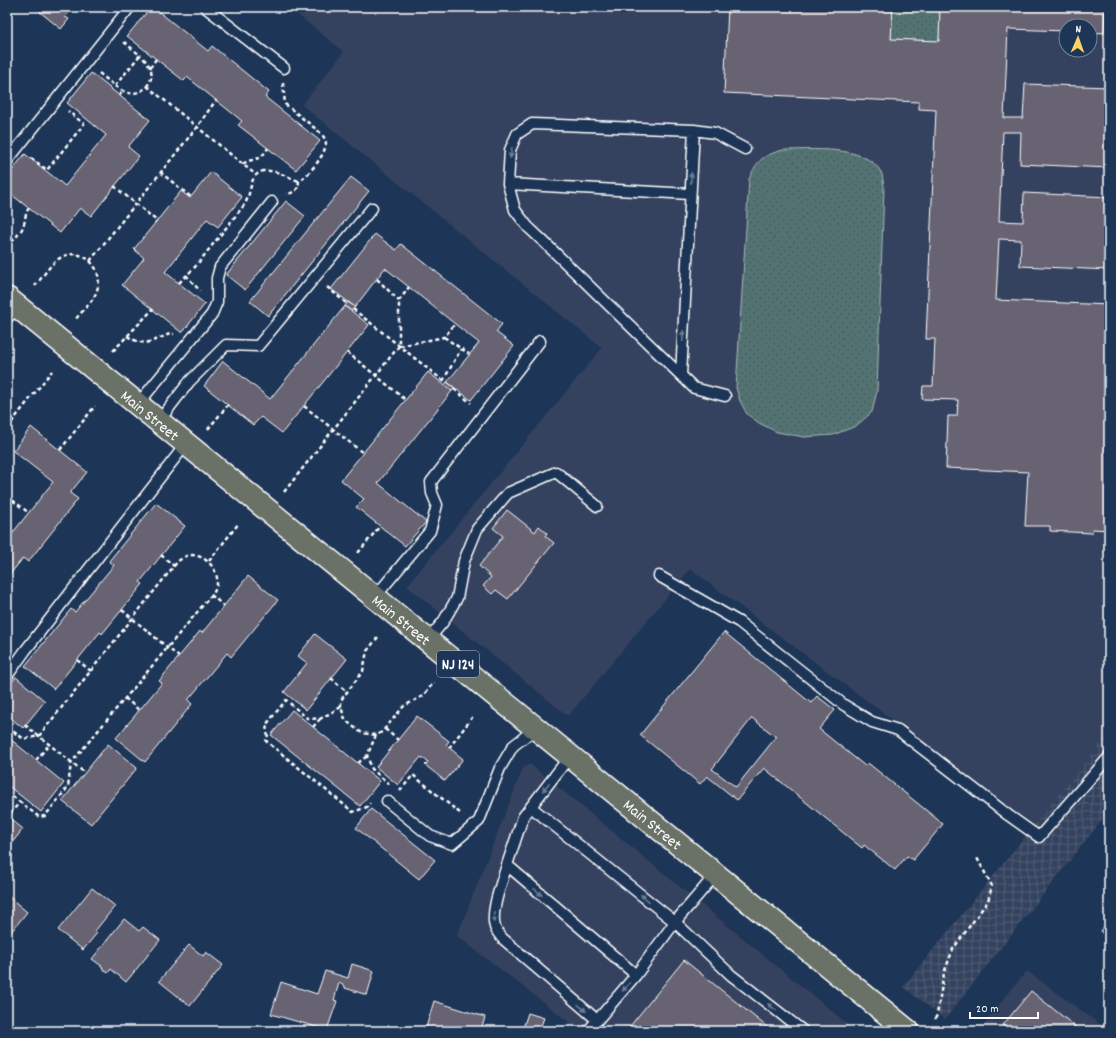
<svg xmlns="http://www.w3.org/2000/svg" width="1116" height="1038" viewBox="0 0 1116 1038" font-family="Dekko,sans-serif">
<defs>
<pattern id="industrial-grid" width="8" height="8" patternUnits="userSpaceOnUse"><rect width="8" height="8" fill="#34435f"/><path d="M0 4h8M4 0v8" fill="none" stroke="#525f77"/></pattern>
<pattern id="grass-dots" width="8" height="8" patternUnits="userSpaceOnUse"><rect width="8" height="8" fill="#527373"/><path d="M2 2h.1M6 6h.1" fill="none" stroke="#4e5a5a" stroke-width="1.8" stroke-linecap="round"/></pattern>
</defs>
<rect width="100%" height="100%" fill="#1d3557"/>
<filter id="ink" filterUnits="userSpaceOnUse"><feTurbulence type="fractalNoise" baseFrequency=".025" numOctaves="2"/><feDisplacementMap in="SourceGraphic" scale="8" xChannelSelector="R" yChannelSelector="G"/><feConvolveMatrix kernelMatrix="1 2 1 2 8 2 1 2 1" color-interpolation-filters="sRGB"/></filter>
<g filter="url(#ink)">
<path fill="#34435f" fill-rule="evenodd" d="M288 7H1109V733L1035 826 690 569 568 716 407 586 602 348 302 105 344 52ZM1066 26H1090V50H1066Z
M530 764 856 1031H577L578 1029 457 936 523 768Z
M1027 971 1109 1031H982L989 1017Z"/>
<path fill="url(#industrial-grid)" d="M1109 733V811L945 1019 903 987Z"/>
<path fill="url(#grass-dots)" stroke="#a8b9b9" d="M893 7H940L939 41 891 39Z
M783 150C811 150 865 144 881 172 883 176 883 182 884 187L877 391 872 412 856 426 833 435 804 437 777 432 759 423 747 414 740 401 736 388 749 179C758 159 762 156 783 150Z"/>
<path fill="#686473" stroke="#fff" fill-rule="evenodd" d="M44 7H73L65 17 69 19 61 29 40 12Z
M151 7H153L208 51 212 46 269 92 265 97 320 141 296 170 238 125 242 121 187 77 184 81 127 36Z
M728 7H893L891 39 939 41 940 7H1105L1104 33 1090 32V26H1066V31L1008 29 1004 118H1023L1025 84 1109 87V168L1020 164 1021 132H1003L999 221 1023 222 1024 193 1109 197V270L1020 266 1021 240 999 239 996 300 1109 305V530L1092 529V533L1050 531V526H1025L1028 472 946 468 948 416H957L958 400 922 399 923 386H933L935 339H926L936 110 919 109V102L724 93Z
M91 73 150 120 128 147 139 156 91 216 80 208 60 233 7 191V177L25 154 65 186 106 135 67 103Z
M211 172 242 197 218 227 207 219 165 272 205 304 182 333 122 285 144 258 134 249 181 191 190 198Z
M351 177 369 191 268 316 250 301Z
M286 201 305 216 245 290 226 275Z
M375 234 396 250 401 244 502 324 496 332 514 346 471 400 447 382 479 343 455 324 385 268 355 307 331 289Z
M348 302 355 307 351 311 345 306Z
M345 306 369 325 282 433 261 417 253 425 204 386 223 361 270 399Z
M428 372 452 391 378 483 426 522 405 546 356 507 364 499 341 480Z
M447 382 455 388 452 391 444 385Z
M31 427 87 472 70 493 78 499 28 562 23 558 7 578V540L53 482 13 451Z
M156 503 185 526 140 582 143 584 102 634 100 632 54 689 25 666 71 609 75 612 114 565 109 561Z
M507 510 535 532 539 526 547 533 545 536 554 543 508 599 496 590 492 594 483 586 491 577 479 566 503 536 493 528Z
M248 576 278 600 231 657 227 653 188 700 192 704 145 762 116 738 162 683 159 681 200 631 202 633Z
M724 632 811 703 817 696 835 710 819 729 865 766 868 763 943 824 913 860 907 856 895 870 864 845 862 848 764 768 737 800 707 776 700 784 640 735ZM752 718 776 737 736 787 712 769Z
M315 634 347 659 306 710 284 692 307 663 298 656Z
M16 677 45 701 23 728 7 715V688Z
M292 710 380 781 360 806 271 735Z
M417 716 449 741 446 745 463 759 445 781 425 765 428 762 421 757 398 785 376 767Z
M9 738 64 783 41 812 7 785V740Z
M108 744 137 768 91 824 62 801Z
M371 809 435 860 419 879 356 828Z
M7 816 23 829 7 849Z
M92 888 115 906 95 931 97 933 83 950 58 930Z
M8 896 27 912 7 937V897Z
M124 919 139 931 143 927 160 940 126 982 111 969 108 973 102 968 103 967 92 959Z
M1109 921V939L1100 931Z
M189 945 203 956 206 952 223 965 190 1006 159 981Z
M684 960 772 1031H626Z
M352 964 374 971 367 995 345 988V986L339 983 334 1000 337 1001 327 1030 271 1014 281 982 317 994 325 971 348 978Z
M1031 991 1077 1028 1075 1031H1010L1003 1025Z
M434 1001 485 1017 481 1031H425Z
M528 1013 544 1018 539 1031H522Z"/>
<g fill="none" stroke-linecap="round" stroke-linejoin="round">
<g stroke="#fff" stroke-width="13">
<path id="service" d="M205 7 284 68
M7 161 130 7
M508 184 690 194
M7 318 18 307
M681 375 694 130
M725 396 694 388 543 241 528 227 515 210 508 184 510 150 517 134 532 124 694 130 715 133 745 149
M138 404 212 314 217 302V278L220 267 272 202
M159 421 189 382 226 345 258 346 372 208
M659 576 739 622 844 705 872 722 898 730 1008 815 1039 837 1109 757
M375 597 430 531 437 505 432 493 431 482 540 341
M428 640 443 622 457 598 464 561 477 529 508 493 556 472 597 506
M7 676 25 651 186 444
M570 756 523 817 507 865 636 975 588 1031
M387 801 430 836 452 844 479 821 500 768 513 746 536 728
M531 807 675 922 731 975 803 1031
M507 865C502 882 490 911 495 927 496 931 500 935 502 938L597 1020
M636 975 675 922 716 874"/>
</g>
<g stroke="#fff" stroke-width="25">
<g id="primary">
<path id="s1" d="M7 298 908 1031"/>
</g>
</g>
<path stroke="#fff" stroke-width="2.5" stroke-dasharray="4 3" stroke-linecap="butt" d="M150 68 156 59
M99 73 115 86 140 55 124 42
M283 83 285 104 322 134 326 141C326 144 325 148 324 151 321 159 307 177 299 181 298 192 295 191 286 195
M115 86C119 89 124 92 129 93 142 95 154 83 151 70 149 64 144 59 140 55
M147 86 256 175
M119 96 123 91
M31 158 47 170 84 124 68 111
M243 164C248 160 250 161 256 159 261 158 265 153 268 148
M160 172 191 197
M114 186 157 221
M7 247C12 241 18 236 22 229 26 222 24 214 29 208
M90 261 197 127 216 100
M186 275 200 291
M377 279 399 301
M179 283 195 267 245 204C249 196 250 189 252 182 260 160 284 176 299 181
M35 286C43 277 51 262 62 257 83 246 105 269 97 290 94 301 82 311 75 320
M327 287 346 303
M353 309 446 383
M127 336C146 348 151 341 170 334H174
M444 337 469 354
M400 346 444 337 455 324
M113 351 153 309
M347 352 406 400
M443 381 461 349
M454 389 471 403
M304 406 363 453
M7 428 52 371
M208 429 228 405
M60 450 95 406
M284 492 399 346V301L409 287
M7 496 29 513
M358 553 380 526
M161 555 174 566
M209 561 239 523
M211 595 224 606
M122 610 179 657
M378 637 367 651 363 671 341 700V707L345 719 351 725 362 733 376 735 382 732 404 706 423 696 434 682
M77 660 91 671
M331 678 347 692
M125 698 139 710
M341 707 320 719 307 718 286 700 266 725 268 738 266 741 353 812 367 807 370 803
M25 725 85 773
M313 727 320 719
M385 729 398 740
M7 731 11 730 24 739 39 736 178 561C180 560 184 557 186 556 202 551 219 568 217 583 217 586 215 590 214 592L71 763 68 787 45 816 39 817 20 802
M376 735 367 756 372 769 389 784
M449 748 474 715
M36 760 49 745
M358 763 367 756
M400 791 413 775 461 814
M7 792 20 802 9 815
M935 1019 937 1015 944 973 953 949 988 901 992 886 976 856"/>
<use href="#service" stroke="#1d3557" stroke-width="10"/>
<use href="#primary" stroke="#6a7166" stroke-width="22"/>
</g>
<defs><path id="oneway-solid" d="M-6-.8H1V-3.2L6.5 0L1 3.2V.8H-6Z"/></defs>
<g fill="#6c7c92">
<use href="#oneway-solid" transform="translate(511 153) rotate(99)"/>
<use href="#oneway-solid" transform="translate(691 178) rotate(-87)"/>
<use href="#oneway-solid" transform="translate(683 336) rotate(-87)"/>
<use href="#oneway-solid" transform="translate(546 787) rotate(128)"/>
<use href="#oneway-solid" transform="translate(538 892) rotate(41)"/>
<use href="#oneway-solid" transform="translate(645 898) rotate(-141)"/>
<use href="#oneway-solid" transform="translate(494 917) rotate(91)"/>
<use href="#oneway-solid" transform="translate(626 987) rotate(131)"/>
<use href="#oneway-solid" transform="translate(772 1007) rotate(-141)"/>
<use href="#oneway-solid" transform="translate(582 1008) rotate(41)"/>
</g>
</g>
<g text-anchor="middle" stroke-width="4" stroke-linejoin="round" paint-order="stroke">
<rect fill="#1d3557" stroke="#bbc2cd" stroke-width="1" x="437" y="651" width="42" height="26" rx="3"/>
<g font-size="15" font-weight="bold" fill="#fff">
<text x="458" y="669">NJ 124</text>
</g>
<g font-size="16" fill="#fff" stroke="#1d3557">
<text dy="6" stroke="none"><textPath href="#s1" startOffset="185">Main Street</textPath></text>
<text dy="6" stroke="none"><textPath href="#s1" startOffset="509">Main Street</textPath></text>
<text dy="6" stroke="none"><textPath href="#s1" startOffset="833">Main Street</textPath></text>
</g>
</g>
<rect width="1116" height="1038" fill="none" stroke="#1d3557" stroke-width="24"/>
<rect x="12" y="12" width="1092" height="1014" fill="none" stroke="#fff" stroke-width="1.5" filter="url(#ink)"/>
<g transform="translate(1078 38) rotate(2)"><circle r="19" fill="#1d3557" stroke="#77869a"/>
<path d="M0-3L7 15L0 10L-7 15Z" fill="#ffd166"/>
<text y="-6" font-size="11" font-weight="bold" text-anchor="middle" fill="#ffffff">N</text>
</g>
<path d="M970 1012v6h68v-6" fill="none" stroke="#ffffff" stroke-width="2"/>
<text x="976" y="1012" font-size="12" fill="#ffffff" stroke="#1d3557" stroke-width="3" paint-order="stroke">20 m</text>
</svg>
